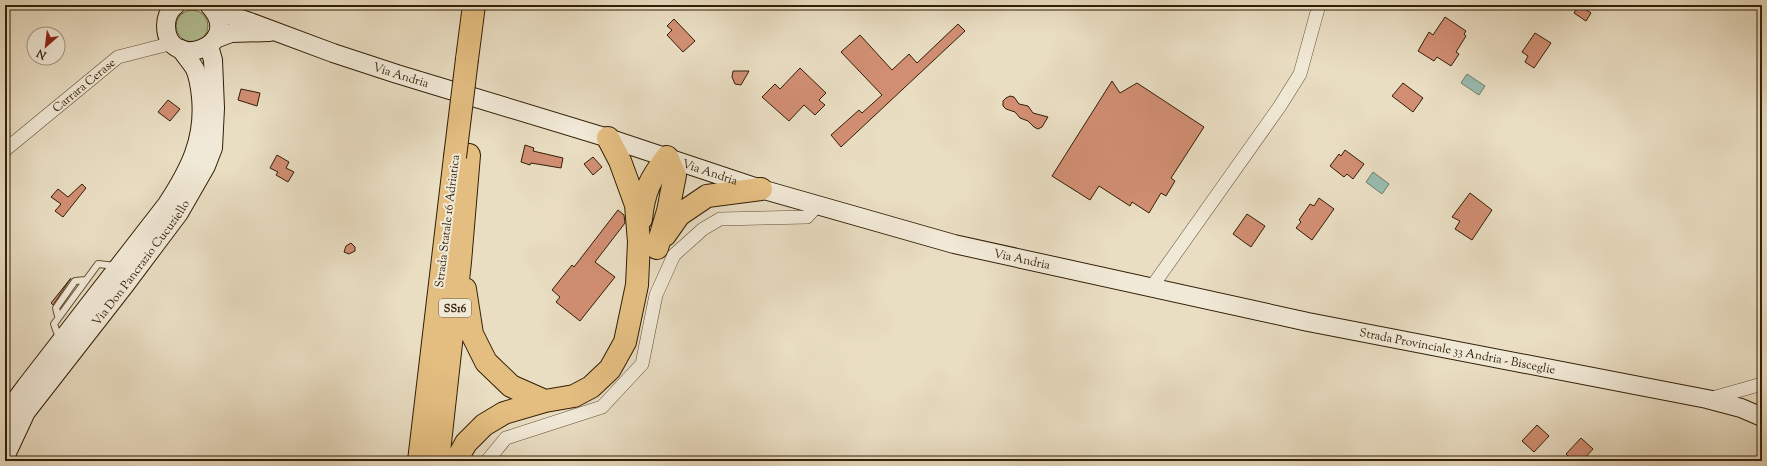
<svg xmlns="http://www.w3.org/2000/svg" width="1767" height="466" viewBox="0 0 1767 466" font-family="'Sorts Mill Goudy',serif">
<rect width="100%" height="100%" fill="#e9ddc2"/>
<filter id="stains"><feTurbulence type="fractalNoise" baseFrequency=".005" numOctaves="4"/><feColorMatrix values="0 0 0 0 .2 0 0 0 0 .09 0 0 0 0 .02 0 0 0 .5 -.17"/></filter>
<radialGradient id="worn" r=".72"><stop offset=".6" stop-color="#630" stop-opacity="0"/><stop offset="1" stop-color="#630" stop-opacity=".3"/></radialGradient>
<path fill="#b4c295" stroke="#72704c" d="M176 26a16 16 0 1 1 32 0a16 16 0 1 1-32 0Z"/>
<path fill="#97bcb1" stroke="#6e7d6c" d="M1467 74 1485 86 1479 95 1461 83Z
M1373 172 1389 184 1382 194 1366 182Z"/>
<path fill="#d18e73" stroke="#311f04" d="M1579 5 1591 13 1586 21 1574 13Z
M1445 17 1466 31 1464 34 1466 36 1456 52 1459 54 1451 66 1437 57 1434 61 1418 51 1429 32 1433 35Z
M674 19 695 41 683 52 667 35 672 30 667 26Z
M958 24 965 31 841 147 831 135 859 110 862 113 882 95 841 52 860 35 892 70 909 54 917 63Z
M1535 33 1551 43 1534 68 1525 62 1528 56 1522 52Z
M800 68 826 93 819 100 825 105 815 115 804 105 789 121 762 97 775 84 780 89Z
M733 71H749L741 85 735 84 732 77Z
M1112 81 1120 93 1137 83 1204 127 1171 178 1175 181 1166 196 1161 193 1149 213 1132 202 1130 206 1099 186 1090 200 1052 176Z
M1403 83 1423 98 1413 112 1392 96Z
M241 89 260 93 257 106 238 100Z
M1010 96 1014 97 1019 104 1028 106 1033 113 1048 117 1042 127 1038 129 1034 127 1028 121 1020 118 1015 112 1006 109 1003 106V101L1006 98Z
M168 100 180 109 170 121 158 112Z
M525 145 534 148 533 151 563 158 561 168 531 163 530 165 521 162Z
M1345 150 1364 164 1353 179 1347 174 1344 177 1330 166 1339 154 1341 156Z
M277 155 289 162 286 168 294 172 288 182 276 175 278 172 270 168Z
M593 157 602 167 593 175 584 164Z
M82 184 86 188 63 217 55 211 61 204 51 197 58 189 68 197Z
M1470 193 1492 210 1472 240 1455 229 1460 221 1452 217Z
M1319 198 1334 209 1312 240 1296 228 1301 222 1299 220 1310 204 1314 206Z
M618 210 624 215 625 223 595 262 615 277 580 321 556 302 560 297 552 290 572 265 574 267Z
M1247 214 1265 226 1251 247 1233 234Z
M351 243 355 247V251L349 254 344 252 346 246Z
M71 278 53 305 51 303Z
M1537 425 1549 436 1534 452 1522 441Z
M1581 438 1593 449 1582 461H1573L1566 454Z"/>
<g fill="none" stroke-linecap="round" stroke-linejoin="round">
<g stroke="#5f4e34" stroke-width="8">
<path id="lane" d="M58 316 56 308 75 281 86 280
M59 338 54 324 98 264 116 266"/>
</g>
<g stroke="#5f4e34" stroke-width="14">
<g id="street">
<path id="s1" d="M5 150 118 57 173 43"/>
<path d="M1151 288 1280 106 1300 74 1319 5"/>
<path d="M1709 399 1762 384"/>
<path d="M487 461 506 438 602 407 642 364 656 295 674 255 703 229 720 219 807 217 817 206"/>
</g>
</g>
<g stroke="#311f04" stroke-width="20">
<g id="secondary">
<path d="M176 5C169 10 166 18 166 26 167 74 247 45 209 5"/>
<path id="s2" d="M214 10 250 22 333 53 397 74 608 138 761 189 954 244 1308 322 1707 399 1741 408 1762 417"/>
<path d="M215 39 231 33 270 32"/>
<path d="M5 419 12 405 26 386 167 204C190 169 205 139 201 97 200 87 199 78 195 69 191 62 185 56 181 49"/>
<path id="s3" d="M5 457 26 412 125 285 179 213 206 166 213 148 215 108 213 60 209 46"/>
</g>
</g>
<g stroke="#311f04" stroke-width="24">
<path id="highway" d="M467 59 474 5
M641 219C644 191 650 179 667 157L675 175 668 211 657 248
M665 235 679 215 707 196 761 189
M465 289 472 334 486 362 511 386 545 401
M419 461 455 157
M438 461 460 262 469 155
M456 461 466 443 484 425 504 413 545 401 574 396 591 387 610 369 625 342 637 285 639 242 636 205 620 161 608 138"/>
</g>
<use href="#lane" stroke="#f1e9d7" stroke-width="6"/>
<use href="#street" stroke="#f1e9d7" stroke-width="13"/>
<use href="#secondary" stroke="#f1e9d7" stroke-width="18"/>
<use href="#highway" stroke="#e4be81" stroke-width="22"/>
<g stroke="#311f04" stroke-width="24" stroke-linecap="butt">
<path id="highway-bridge" d="M455 157 467 59"/>
</g>
<use href="#highway-bridge" stroke="#e4be81" stroke-width="22"/>
</g>
<g text-anchor="middle" stroke-width="4" stroke-linejoin="round" paint-order="stroke">
<rect fill="#f1e9d7" stroke="#6b5c43" stroke-width="1" x="439" y="299" width="32" height="18" rx="3"/>
<g font-size="11" font-weight="bold" fill="#311f04">
<text x="455" y="312">SS16</text>
</g>
<g font-size="12" fill="#311f04" stroke="#f1e9d7">
<text dy="4" stroke="none"><textPath href="#s2" startOffset="198">Via Andria</textPath></text>
<text dy="4" stroke="none"><textPath href="#s1" startOffset="102">Carrara Cerase</textPath></text>
<text dy="4" stroke="none"><textPath href="#s2" startOffset="522">Via Andria</textPath></text>
<text transform="translate(447 221) rotate(-83)" y="4">Strada Statale 16 Adriatica</text>
<text dy="4" stroke="none"><textPath href="#s2" startOffset="846">Via Andria</textPath></text>
<text dy="4" stroke="none"><textPath href="#s3" startOffset="238">Via Don Pancrazio Cucuziello</textPath></text>
<text dy="4" stroke="none"><textPath href="#s2" startOffset="1291">Strada Provinciale 33 Andria - Bisceglie</textPath></text>
</g>
</g>
<rect width="1767" height="466" fill="none" stroke="#e9ddc2" stroke-width="20"/>
<rect x="6" y="6" width="1755" height="454" fill="none" stroke="#311f04" stroke-width="2"/>
<rect x="10" y="10" width="1747" height="446" fill="none" stroke="#311f04"/>
<g transform="translate(46 46) rotate(208)"><circle r="19" fill="#f1e9d7" stroke="#a49883"/>
<path d="M0-3L7 15L0 10L-7 15Z" fill="#8f2418"/>
<text y="-6" font-size="11" font-weight="bold" text-anchor="middle" fill="#311f04">N</text>
</g>
<rect width="100%" height="100%" filter="url(#stains)"/>
<rect width="100%" height="100%" fill="url(#worn)"/>
</svg>
